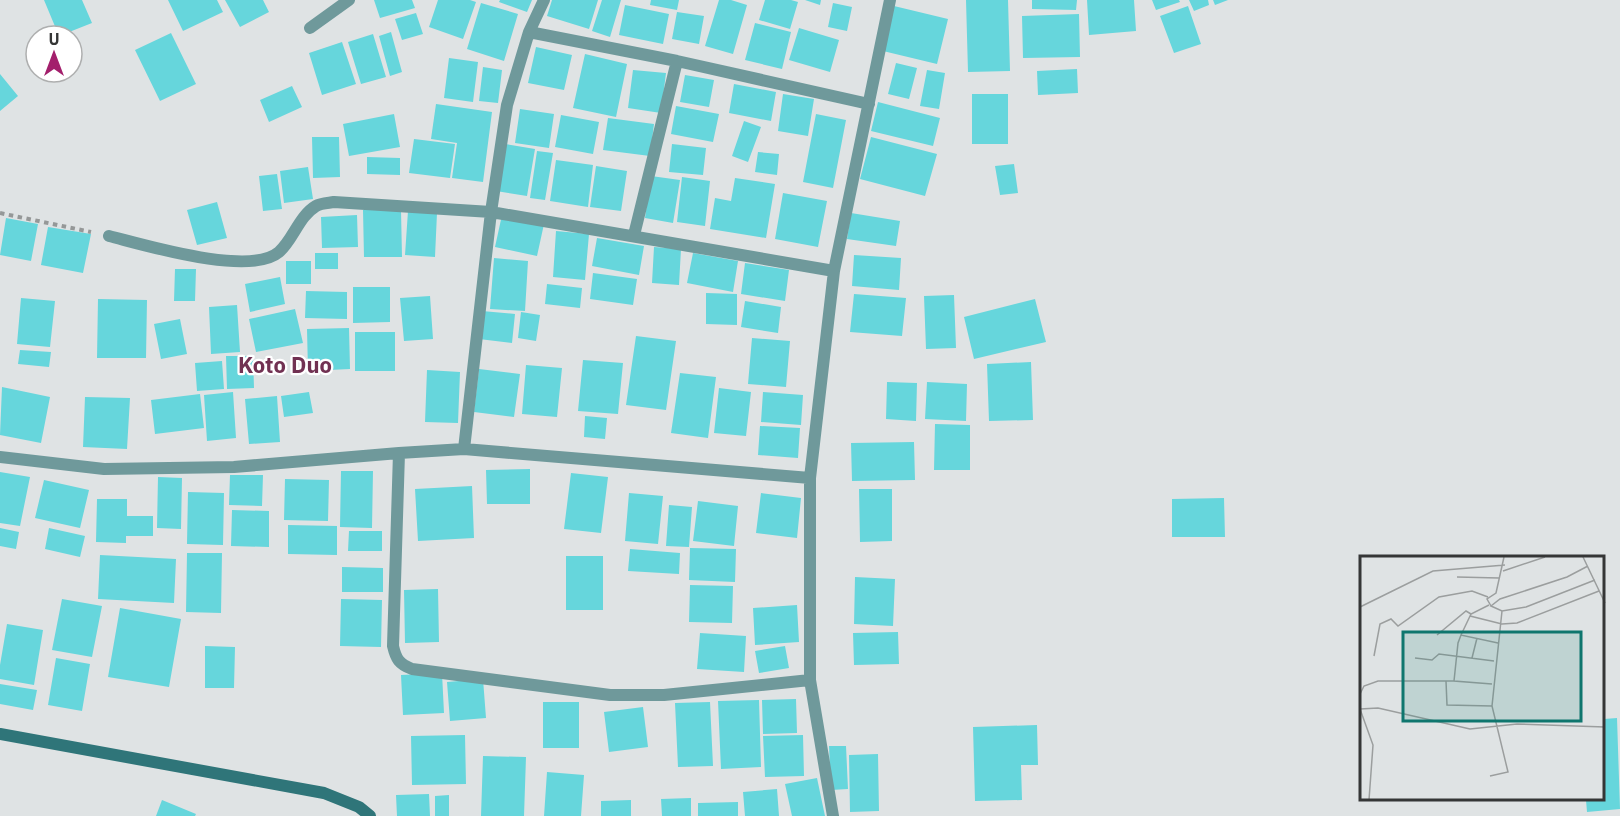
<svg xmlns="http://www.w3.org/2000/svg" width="1620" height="816" viewBox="0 0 1620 816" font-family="'IBM Plex Sans',sans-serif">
<rect width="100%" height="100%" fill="#dfe3e4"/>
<path fill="#66d6dc" d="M44 0H82L92 23 59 36Z
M168 0H217L223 12 183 31Z
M225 0H263L269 12 240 27Z
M374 0H412L415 8 380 18Z
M438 0H470L476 2 463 39 429 27Z
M500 0H532L527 12 499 2Z
M552 0H598L589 29 547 16Z
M602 0H621L610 37 592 31Z
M651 0H679L677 10 650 5Z
M719 0H731L747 5 733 54 705 46Z
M765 0H791L798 2 790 29 759 20Z
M805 0H821L820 5Z
M966 0H1008L1010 71 968 72Z
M1032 0H1077L1076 10 1032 9Z
M1087 0H1134L1136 31 1089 35Z
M1152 0H1179L1180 2 1156 10Z
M1189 0H1208L1209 5 1194 11Z
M1213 0H1228L1215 5Z
M481 3 518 14 504 61 467 49Z
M833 3 852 7 847 31 828 27Z
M625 5 669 14 663 44 619 35Z
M894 6 948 19 937 64 883 51Z
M1188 6 1201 44 1174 53 1160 16Z
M677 12 704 16 699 44 672 39Z
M416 13 423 34 402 40 395 19Z
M1079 14 1080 57 1023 58 1022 16Z
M755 23 791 32 782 69 745 60Z
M799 28 839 40 830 72 789 60Z
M391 32 402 72 390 76 379 36Z
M171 33 196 84 160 101 135 50Z
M373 34 386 77 361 84 348 42Z
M342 42 356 84 322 95 309 53Z
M536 47 572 55 564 90 528 83Z
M585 54 627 64 616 117 573 108Z
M449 58 478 62 473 102 444 98Z
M896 63 917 68 909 99 888 94Z
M483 67 502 70 498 103 479 101Z
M1077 69 1078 93 1038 95 1037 71Z
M633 70 666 73 661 113 628 108Z
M927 70 945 73 939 109 920 106Z
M0 74 18 96 0 111Z
M685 75 714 80 709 107 680 102Z
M734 84 776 92 771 121 729 113Z
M292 86 302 107 269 122 260 100Z
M783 94 814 99 808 136 778 131Z
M972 94H1008V144H972Z
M878 102 940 118 933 146 871 131Z
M436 104 492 112 483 182 452 178 457 143 431 139Z
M676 106 719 114 713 142 671 134Z
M520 109 554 114 549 148 515 143Z
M394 114 400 147 349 156 343 124Z
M816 114 846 120 833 188 803 182Z
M561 115 599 122 593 154 555 147Z
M608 118 654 124 650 156 603 150Z
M744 121 761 127 748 162 732 156Z
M312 137H339L340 177 313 178Z
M871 137 937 154 925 196 860 179Z
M414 139 455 144 450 178 409 173Z
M505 144 535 149 527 196 496 191Z
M672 144 706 148 703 175 669 172Z
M537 151 553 153 545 200 530 198Z
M758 152 779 154 777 175 755 172Z
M367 157 400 158V175L367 174Z
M556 160 593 165 588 207 550 201Z
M1014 164 1018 193 1000 195 995 166Z
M596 166 627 171 621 211 590 207Z
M308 167 313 199 284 203 280 171Z
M277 174 282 209 263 211 259 176Z
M651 176 680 180 673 223 645 218Z
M682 177 710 181 705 226 677 222Z
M735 178 775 184 766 238 710 229 715 198 731 201Z
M783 193 827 201 818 247 775 239Z
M217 202 227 238 197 245 187 210Z
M363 210H401L402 257H364Z
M408 211 437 213 435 257 405 255Z
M851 213 900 221 896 246 847 239Z
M357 215 358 247 322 248 321 217Z
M502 215 544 224 537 256 495 247Z
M6 218 38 224 31 261 0 255Z
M48 227 91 234 83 273 41 265Z
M556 231 589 234 585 280 553 277Z
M597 238 644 246 639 275 592 266Z
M654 247 681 249 679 285 652 283Z
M315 253H338V269H315Z
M693 253 738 261 733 292 687 283Z
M854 255 901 258 899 290 852 286Z
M494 258 528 261 525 311 490 309Z
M286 261H311V284H286Z
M745 263 789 270 785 301 741 294Z
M175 269H196L195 301H174Z
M593 273 637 279 633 305 590 299Z
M280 277 285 304 250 312 245 284Z
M547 284 582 288 580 308 545 304Z
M353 287H390V322L353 323Z
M306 291 347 292V319L305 318Z
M706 293 737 294V325L706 324Z
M854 294 906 298 902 336 850 332Z
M954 295 956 348 926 349 924 296Z
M430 296 433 339 404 341 400 298Z
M21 298 55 301 50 347 17 344Z
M98 299 147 300 146 358H97Z
M1035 299 1046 342 974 359 964 317Z
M745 301 781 307 778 333 741 327Z
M237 305 240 352 211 354 209 307Z
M295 309 303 343 256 352 249 319Z
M482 311 515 314 512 343 479 339Z
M521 312 540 315 536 341 518 338Z
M180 319 187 354 161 359 154 324Z
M349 328 350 369 308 371 307 329Z
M355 332H395V371H355Z
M636 336 676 341 666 410 626 405Z
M752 338 790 341 786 387 748 384Z
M20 350 51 352 49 367 18 364Z
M226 356H253L254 388 227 389Z
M583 360 623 363 618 414 578 411Z
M222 361 224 389 197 391 195 363Z
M1031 362 1033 420 989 421 987 364Z
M526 365 562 368 557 417 522 414Z
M479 369 520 374 514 417 474 412Z
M427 370 460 372 458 423 425 422Z
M680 373 716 377 708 438 671 433Z
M887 382 917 383 916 421 886 419Z
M927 382 967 384 966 421 925 419Z
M2 387 50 397 41 443 0 435Z
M719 388 751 392 746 436 714 433Z
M233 392 236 438 207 441 204 395Z
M309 392 313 413 284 417 281 396Z
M763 392 803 395 801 425 761 422Z
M200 394 204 428 155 434 151 400Z
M277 396 280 442 249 444 245 399Z
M85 397 130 398 127 449 83 447Z
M585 416 607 418 605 439 584 437Z
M935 424 970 425V470H934Z
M760 426 800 428 798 458 758 455Z
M914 442 915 480 852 481 851 443Z
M530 469V504H487L486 470Z
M341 471H373L372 528 340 527Z
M0 472 30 477 20 526 0 523Z
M571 473 608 477 601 533 564 529Z
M230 475H263L262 506 229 505Z
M158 477 182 478 181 529 157 528Z
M285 479 329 480 328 521 284 520Z
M44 480 89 490 80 528 35 518Z
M472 486 474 538 418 541 415 489Z
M859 489H892V541L860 542Z
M188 492 224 493 223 545 187 544Z
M629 493 663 496 658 544 625 541Z
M761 493 801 498 797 538 756 533Z
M1224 498 1225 537H1172V499Z
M97 499H127V516H153V536H126V543L96 542Z
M698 501 738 506 734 546 693 541Z
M669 505 692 507 689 547 666 546Z
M232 510 269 511V547L231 546Z
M288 525 337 526V555L288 554Z
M0 528 19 532 16 549 0 546Z
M49 528 85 536 80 557 45 549Z
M349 531H382V551H348Z
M690 548 736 549 735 582 689 580Z
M630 549 680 553 679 574 628 571Z
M187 553H222L221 613 186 612Z
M100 555 176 559 174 603 98 599Z
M566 556H603V610H566Z
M342 567 383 568V592H342Z
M855 577 895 579 893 626 854 624Z
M690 585 733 586 732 623 689 622Z
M438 589 439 642 405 643 404 590Z
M62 599 102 606 92 657 52 650Z
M341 599 382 600 381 647 340 646Z
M797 605 799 642 755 645 753 608Z
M120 608 181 619 169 687 108 677Z
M7 624 43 630 34 685 0 679V665Z
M898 632 899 664 854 665 853 633Z
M700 633 746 636 744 672 697 669Z
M205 646 235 647 234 688H205Z
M785 646 789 668 759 673 755 651Z
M56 658 90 664 82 711 48 705Z
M442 673 444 713 403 715 401 675Z
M483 679 486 718 450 721 447 682Z
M0 684 37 690 33 710 0 704Z
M796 699 797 733 763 734 762 700Z
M759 700 761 767 721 769 718 701Z
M543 702H579V748H543Z
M710 702 713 766 678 767 675 703Z
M643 707 648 747 609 752 604 712Z
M1617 718 1620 809 1587 812 1586 800H1604V719Z
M1037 725 1038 765H1021L1022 800 975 801 973 727Z
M465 735 466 784 412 785 411 736Z
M803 735 804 776 765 777 763 736Z
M829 746H846L848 789 831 790Z
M878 754 879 811 850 812 849 755Z
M483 756 526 757 524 816H481Z
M547 772 584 775 581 816H544Z
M817 778 825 816H792L785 784Z
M777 789 779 816H745L743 792Z
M429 794 430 816H397L396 795Z
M449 795V816H435V796Z
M691 798V816H662L661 799Z
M162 800 196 814 195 816H156Z
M631 800V816H601V801Z
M738 802V816H698V803Z"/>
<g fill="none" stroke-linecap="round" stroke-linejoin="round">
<path stroke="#959898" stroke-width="4" stroke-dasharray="4.5 4.5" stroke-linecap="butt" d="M0 213 91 232"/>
<path stroke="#6f999b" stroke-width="12" d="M310 28 349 0
M529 32 544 0
M634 235 677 61
M109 236C145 245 250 277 279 252 293 240 299 216 316 206 321 203 329 203 334 202L491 212 834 271
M399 453 393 646C396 659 399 664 412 669L610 695H664L810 680
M0 457 104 469 234 467 399 453 464 449
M810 478 464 449 491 212 507 105 529 32 677 61 869 104
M833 816 810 680V478L834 271 890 0"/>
<path stroke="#2f7579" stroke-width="12" d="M0 734 324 793 359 807 370 816"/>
</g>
<g text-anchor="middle" stroke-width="4.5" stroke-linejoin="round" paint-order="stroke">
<g font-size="22" font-weight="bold" fill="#713152" stroke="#fff">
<text x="285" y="373">Koto Duo</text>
</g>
</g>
<g transform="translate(1360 556)">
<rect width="244" height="244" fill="#dfe3e4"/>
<path fill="none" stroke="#9b9e9e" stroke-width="1.5" d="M223 1 245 47M228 10 207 21 140 43 131 50 142 55 166 51 235 24M143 15 185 1M97 21 139 22M131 50 127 43 136 37 144 1M0 51 73 15 145 9M110 60 142 68 157 67 239 35M77 79 106 55 111 58M101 79 111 58 129 49M14 100 20 68 31 63 38 70 79 41 112 35 128 41M55 102 72 104 79 98 134 105M112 102 117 82M86 125 87 149 132 150M132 128 94 125 98 87 101 79 138 87M0 138 4 130 18 125H94M0 153 18 152 110 173 157 168 245 171M0 153 13 189 9 244M130 220 148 216 132 150 142 55"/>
<path fill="#0f766e" fill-opacity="0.15" stroke="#0f766e" stroke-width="3" d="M43 76H221V165H43Z"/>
<rect width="244" height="244" fill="none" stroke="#353636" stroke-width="3"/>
</g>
<g transform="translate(54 54)"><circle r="28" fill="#ffffff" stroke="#aeafaf" stroke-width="1.5"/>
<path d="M0-4.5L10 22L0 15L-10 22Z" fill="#a31f6c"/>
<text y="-9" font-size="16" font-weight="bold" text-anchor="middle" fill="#353636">U</text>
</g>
</svg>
